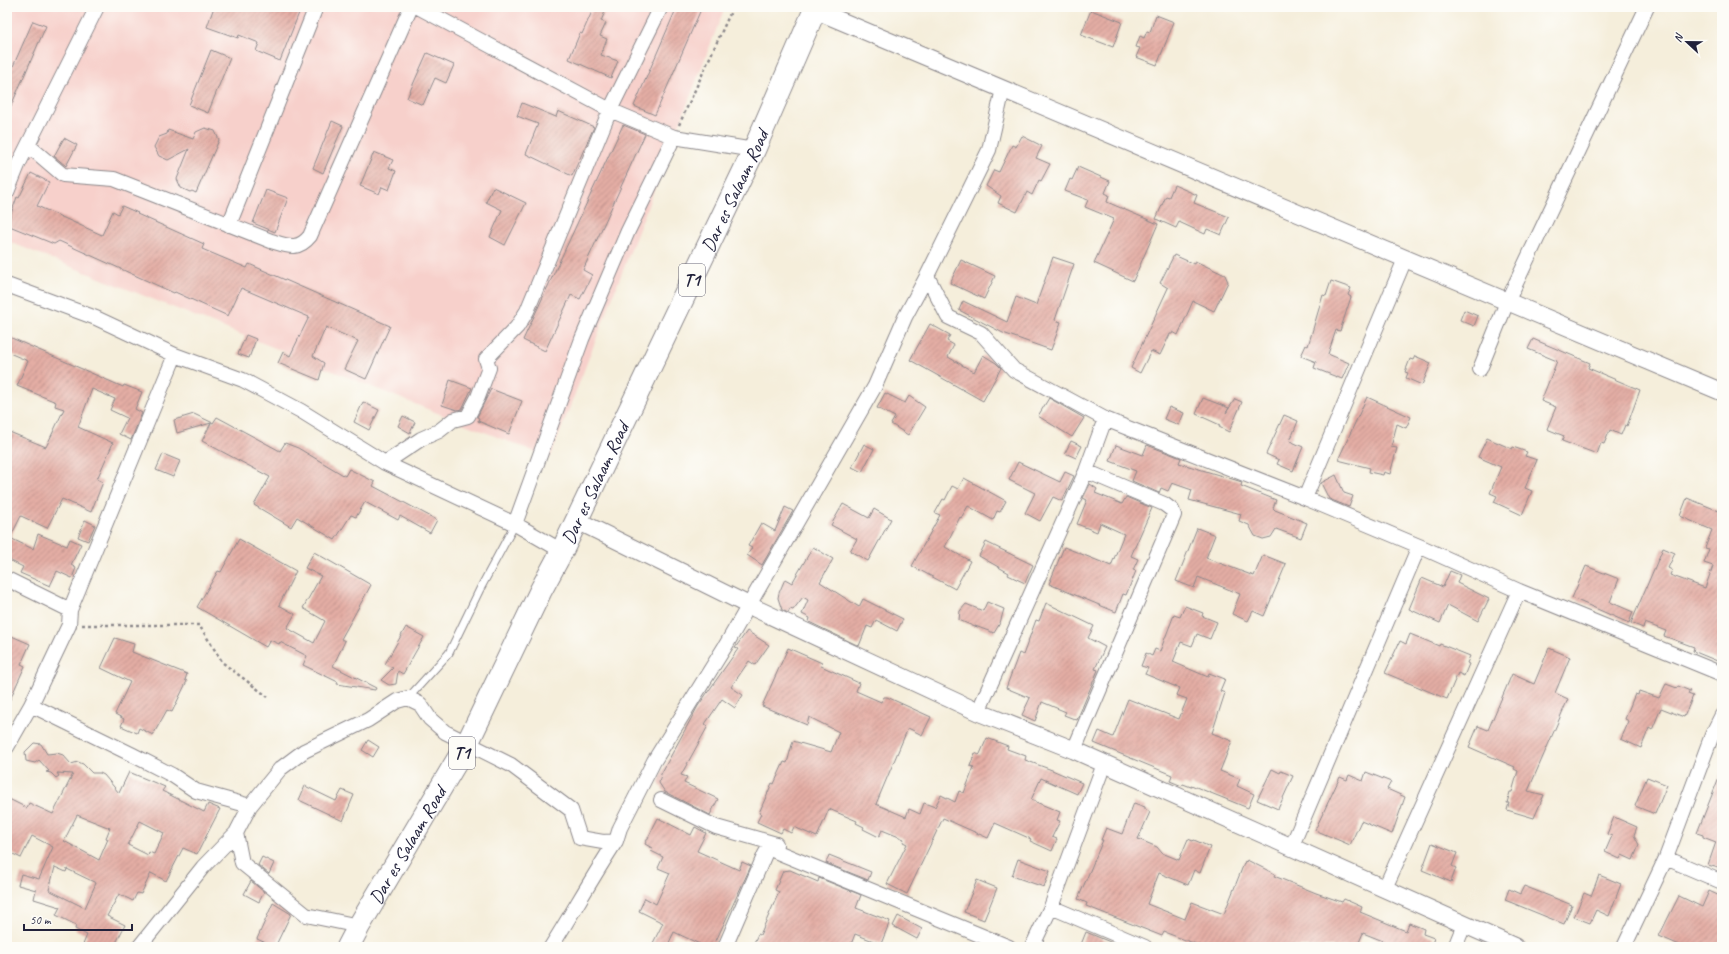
<svg xmlns="http://www.w3.org/2000/svg" width="1729" height="954" viewBox="0 0 1729 954" font-family="Caveat,sans-serif">
<defs>
<pattern id="building-hatch" width="6" height="6" patternUnits="userSpaceOnUse"><rect width="6" height="6" fill="#e4ada4"/><path d="M-1 1l2-2M0 6l6-6M5 7l2-2" fill="none" stroke="#b88c87"/></pattern>
</defs>
<rect width="100%" height="100%" fill="#fdfcf7"/>
<filter id="ink" filterUnits="userSpaceOnUse"><feTurbulence type="fractalNoise" baseFrequency=".025" numOctaves="2"/><feDisplacementMap in="SourceGraphic" scale="8" xChannelSelector="R" yChannelSelector="G"/><feConvolveMatrix kernelMatrix="1 2 1 2 8 2 1 2 1" color-interpolation-filters="sRGB"/></filter>
<filter id="wash" filterUnits="userSpaceOnUse"><feTurbulence type="fractalNoise" baseFrequency=".012" numOctaves="4" result="noise"/><feDisplacementMap in="SourceGraphic" scale="16" xChannelSelector="R" yChannelSelector="G"/><feGaussianBlur stdDeviation="0.9" result="paint"/><feColorMatrix in="noise" values="0 0 0 0 0 0 0 0 0 0 0 0 0 0 0 0 0 1.4 0 .05"/><feComposite in="paint" operator="in"/></filter>
<g filter="url(#wash)">
<rect width="100%" height="100%" fill="#f5eedb"/>
<path fill="#f7d0cb" d="M7 7H725L550 458 7 241Z"/>
<g id="blocks">
<path fill="url(#building-hatch)" fill-rule="evenodd" d="M214 7H283L299 13 280 61 256 51 259 43 239 35 238 38 207 27Z
M594 7H607L601 21 606 23 600 36 607 39 601 55 618 61 611 78 569 59 580 33 582 34Z
M677 7H702L655 115 634 106Z
M1091 10 1122 22 1113 47 1081 35Z
M1156 15 1174 22 1157 65 1136 57 1140 48 1136 47 1140 36 1144 38 1147 31 1150 32Z
M33 21 46 26 7 115V80Z
M211 50 230 58 208 113 189 105Z
M427 53 454 65 446 83 435 78 423 105 407 98Z
M522 103 556 117 558 111 594 127 572 176 526 154 538 124 517 116Z
M332 121 343 126 323 173 313 168Z
M623 125 645 134 583 270 592 275 580 299 571 295 545 351 523 340Z
M205 128 215 131 219 140 196 193 192 191 190 192 181 188 177 179 189 149 168 160 159 156 154 147 159 137 167 134 168 130 193 139 196 132Z
M1022 136 1042 146 1036 158 1050 164 1041 181 1039 180 1032 195 1027 192 1017 212 998 203 1001 196 986 186 994 170 999 172 1012 145 1016 147Z
M64 138 77 145 66 166 54 156Z
M374 152 393 160 389 168 396 171 389 190 382 187 379 194 360 186Z
M1078 167 1110 181 1105 193 1109 195 1107 202 1158 224 1133 281 1094 263 1114 219 1085 207 1088 200 1065 191 1070 179 1072 180Z
M31 173 49 182 37 206 102 235 113 211 118 214 122 206 138 213 137 214 204 244 202 249 247 268 249 264 390 326 366 379 344 369 358 341 326 327 313 356 324 363 319 380 278 363 283 352 290 356 309 317 241 288 228 316 175 292 174 293 59 241 54 244 7 225 17 197 19 198Z
M1174 185 1197 195 1194 203 1229 217 1221 235 1207 229 1205 234 1179 222 1176 228 1156 219 1166 196 1169 197Z
M493 187 526 203 505 245 490 237 502 210 486 202Z
M266 190 288 198 275 232 253 223Z
M1174 255 1194 264 1195 261 1225 275 1228 282 1214 311 1193 301 1178 335 1173 332 1172 334H1170L1160 355 1151 351 1140 373 1131 368 1168 288 1160 283Z
M1053 257 1074 264 1055 320 1061 322 1051 350 1003 333 959 310 963 301 1007 322 1016 297 1036 305Z
M961 260 995 276 984 299 950 283Z
M1331 281 1351 288 1348 295 1351 297 1340 331 1336 330 1328 354 1349 363 1342 379 1314 368 1316 362 1301 356 1306 345 1308 346 1323 295 1326 296Z
M1464 310 1478 316 1474 326 1460 320Z
M930 324 950 335 947 341 954 345 948 357 974 372 983 355 996 363 1001 368 983 401 910 360Z
M246 335 256 339 249 358 238 354Z
M7 336 123 387 124 385 142 392 135 409 142 413 131 440 119 434 127 418 110 410 115 399 92 389 78 427 113 443 97 479 103 482 91 512 62 499 47 528 21 516 10 538 33 549 38 534 67 546 70 539 81 544 71 565 76 568 72 578 57 571 50 586 20 573 23 567 7 559V431L46 447 64 409 55 406 56 402 17 386 28 361 7 352Z
M1533 339 1590 363 1588 368 1640 390 1627 426 1625 425 1621 435 1610 430 1604 444 1601 443 1597 454 1562 441 1564 436 1547 429 1556 407 1541 401 1557 361 1528 349Z
M1415 356 1431 363 1422 385 1406 378 1408 373 1405 372 1410 359 1413 360Z
M450 380 472 388 462 409 457 410 442 405Z
M491 389 522 401 509 434 478 421 479 418 477 417Z
M885 393 905 403 909 396 925 407 908 435 891 424 895 417 877 408Z
M1367 397 1411 417 1406 428 1397 424 1391 447 1397 448 1390 474 1384 472 1383 475 1369 472 1370 468 1338 460Z
M1049 398 1084 418 1072 437 1038 416Z
M1203 398 1229 408 1226 413 1235 399 1242 402 1229 432 1219 427 1220 425 1196 414Z
M363 402 379 410 369 430 354 422Z
M1169 407 1184 413 1179 425 1164 419Z
M194 414 213 423 217 417 280 451 285 443 298 448 345 476 349 469 375 482 373 486 437 520 430 533 400 516 398 520 365 502 356 517 351 515 335 540 297 517 291 527 254 505 270 477 202 441 211 423 177 433 174 420Z
M1284 415 1298 421 1290 441 1303 447 1293 471 1277 464 1279 460 1266 454Z
M403 416 415 422 410 433 398 426Z
M1487 438 1512 449 1513 447 1527 452 1525 456 1537 460 1525 488 1532 491 1522 515 1494 502 1497 496 1490 493 1501 467 1478 457Z
M1071 441 1082 446 1076 458 1065 453Z
M864 444 874 449 862 472 852 467Z
M1116 445 1143 455 1147 445 1181 458 1179 463 1242 482 1241 486 1276 500 1273 508 1275 510 1307 523 1301 538 1276 529 1271 537 1263 539 1255 536 1249 525 1239 521 1241 514 1189 500 1192 490 1172 483 1168 491 1161 488 1159 493 1132 481 1136 471 1110 461Z
M163 454 180 461 173 477 156 470Z
M1018 462 1060 482 1065 472 1074 476 1062 501 1053 497 1040 521 1025 513 1035 493 1009 480Z
M1336 475 1344 493 1353 496 1349 507 1329 499 1321 483Z
M964 478 1006 501 1000 512 997 511 993 520 968 506 961 518 960 517 945 547 970 561 955 589 912 566 940 515 935 513 943 499 945 500 952 486 958 489Z
M1090 484 1097 489 1095 493 1122 504 1126 497 1152 508 1131 556 1138 559 1133 570 1136 571 1126 595 1123 594 1116 612 1049 584 1064 547 1111 566 1124 534 1100 523 1097 532 1077 524 1087 500 1083 498Z
M1687 498 1719 511 1722 507V663L1693 651 1694 647 1664 636 1666 631 1645 623 1643 628 1631 623 1663 548 1675 553 1668 568 1672 570 1670 575 1705 588 1713 566 1704 563 1709 549 1705 548 1712 530 1680 516Z
M843 504 869 518 874 509 891 519 868 561 850 551 857 539 831 525Z
M785 507 793 511 762 565 747 555 752 548 748 546 761 523 775 531Z
M85 520 95 525 88 541 78 537Z
M1197 528 1215 535 1206 558 1254 576 1263 555 1286 564 1264 616 1253 611 1248 621 1232 614 1240 594 1198 577 1194 588 1176 581Z
M239 539 296 571 279 605 295 614 287 628 314 643 325 621 303 608 321 576 305 568 314 552 371 585 341 639 345 641 333 666 376 688 375 690 337 684 338 682 303 665 307 656 280 642 279 644 270 640 266 647 197 607 218 571 221 572Z
M986 542 1033 565 1025 583 1008 575 1009 573 979 556Z
M813 547 833 559 820 582 859 607 863 599 903 619 897 631 876 620 872 628 867 626 859 646 809 622 810 618 802 614 808 600 803 597 793 610 790 609 788 613 782 610 778 598 779 593 785 579 792 583Z
M1586 566 1619 579 1610 602 1633 612 1629 623 1572 598Z
M1450 571 1460 575 1457 583 1489 599 1478 621 1448 605 1440 623 1409 609 1422 578 1443 587Z
M987 602 1004 609 1000 623 994 633 975 626V627L959 620 960 611 966 604 983 611Z
M1046 603 1094 626 1088 638 1105 647 1095 669 1098 670 1077 720 1064 715 1066 712 1042 702 1035 721 1022 715 1030 698 1006 688 1019 653 1023 655 1036 620 1039 621Z
M1185 606 1203 613 1202 616 1217 622 1210 639 1197 634 1192 646 1181 642 1173 662 1208 677 1209 673 1225 679 1220 691 1225 693 1212 733 1232 741 1220 771 1240 779 1237 786 1254 794 1248 808 1191 785V787L1183 784 1182 786 1170 781 1172 775 1094 743 1099 731 1113 737 1128 699 1179 719 1187 699 1176 695 1179 688 1145 674 1148 668 1141 666 1146 653 1152 656 1155 649 1160 651 1174 615 1180 617Z
M406 627 424 637 403 674 398 671 396 684 389 685 381 680 393 668 385 664Z
M747 631 769 645 755 665 749 661 731 687 743 695 735 708 722 699 705 724 708 726 681 775 687 777 684 783 718 799 710 815 665 792 659 783 661 774 698 706 738 649 735 648Z
M7 634 30 644 21 664 25 666 7 706Z
M1410 634 1439 646 1440 644 1470 656 1467 663 1469 664 1464 676 1458 673 1447 699 1385 673 1400 641 1406 644Z
M115 638 134 644 132 652 187 674 185 680 187 681 172 712 167 710 153 735 139 728 137 733 121 726 124 719 115 714 130 682 101 668Z
M788 648 822 663 821 666 859 683 856 691 881 702 884 697H887L931 717 922 735 908 728 876 804 906 817 909 809 920 814 924 803 935 807 941 795 955 802 959 791 964 793 974 767 970 766 975 753 979 755 980 754 987 738 1008 746 1007 749 1026 756 1025 760 1052 770 1082 783 1077 794 1041 778 1031 800 1060 812 1057 820 1060 821 1052 837 1057 839 1052 851 1030 841 1031 839 995 823 988 838 943 818 907 894 887 884 907 844 903 842 904 839 882 830 879 837 863 829 864 827 856 823 857 821 829 809 817 837 794 827 791 833 783 829 781 833 757 822 761 814 759 813 772 783 774 784 784 762 787 763 793 741 831 752 839 732 809 717 807 725 762 706Z
M1549 648 1570 657 1555 693 1568 699 1528 791 1544 795 1534 818 1507 810 1509 803H1507L1510 792H1512L1518 771 1514 769 1515 767 1469 747 1478 726 1488 730 1512 674 1534 684Z
M1666 684 1677 688 1678 686 1690 691 1688 694 1693 696 1684 717 1661 708 1652 730 1649 728 1641 748 1621 739 1629 721 1625 719 1635 694 1638 695 1639 691 1659 698Z
M368 740 379 747 373 757 362 750Z
M34 743 41 744 47 754 57 753 63 755 71 764 78 762 83 764 92 773H100L104 775 119 793 129 772 165 787 162 791 204 812 208 804 220 809 197 854 183 848 166 881 151 873 141 894 137 893 133 901 119 894 107 916 125 925 114 947H82L87 935 75 929 76 925 56 915 60 907 34 899 36 890 18 885 21 874 39 879 53 847 32 836 21 858 7 851V798L27 808 29 803 53 814 73 774 57 773 59 776 56 778 51 773 46 772 49 771 39 760 35 763 26 761 25 752ZM77 815 110 828 106 838 108 839 99 860 64 841ZM140 821 164 833 154 854 149 852 148 855 128 845ZM55 867 66 872 67 869 96 883 85 908 49 890Z
M1272 769 1280 773 1281 771 1293 776 1278 809 1257 800Z
M1366 772 1391 782 1387 789 1405 797 1392 834 1361 821 1350 845 1315 830 1340 777 1347 780 1349 775 1363 781Z
M1721 772H1722V869L1708 865 1716 842 1703 837V835L1697 833Z
M1647 777 1667 785 1655 814 1635 806Z
M305 786 336 801 342 790 354 795 343 821 299 800Z
M1134 803 1145 807V809L1150 812 1138 839 1157 847 1162 853 1179 860 1188 839 1193 841 1194 840 1210 847 1200 873 1194 870 1188 885 1159 873 1147 904 1185 919 1192 902 1224 914 1245 861 1246 862 1247 860 1275 874 1274 876 1316 893 1342 902 1344 899 1362 907 1360 912 1406 931 1409 923 1424 929 1423 934 1434 938 1431 947H1387L1388 943 1363 933 1357 947H1204L1164 932 1162 936 1086 906 1087 903 1078 899 1103 840H1101L1106 828 1122 834Z
M1614 817 1637 827 1634 835 1639 845 1633 860 1622 855 1620 859 1605 852 1612 836 1607 834Z
M658 818 691 835 695 827 706 833 697 851 739 870 742 862 751 866 713 947H706L674 932 667 947H651L663 923 639 911 645 898 656 904 670 873 658 868 663 857 651 851 652 848 645 844Z
M1432 843 1457 853 1452 866 1456 868 1451 882 1422 870Z
M829 855 871 872 868 880 826 863Z
M262 857 274 863 269 874 258 865Z
M1018 859 1050 871 1044 887 1012 876Z
M790 870 818 882 819 878 861 895 856 908 890 921 881 944 855 934 850 947H752L758 934 760 935 779 892 775 890 783 871Z
M1599 875 1621 884 1609 916 1596 910 1590 923 1574 917 1584 893 1591 896Z
M977 880 997 888 984 920 964 912Z
M251 881 264 892 259 902 244 894Z
M1524 886 1572 905 1564 924 1505 900 1509 889 1520 894Z
M1709 891 1722 897V947H1684L1659 936 1679 896 1702 907Z
M273 903 291 914 275 947 257 939Z
M898 916 922 929 917 939 893 926Z
M1086 932 1122 947H1080Z"/>
</g>
</g>
<g filter="url(#ink)">
<use href="#blocks" fill-opacity="0" stroke="#8c888b" stroke-width="1"/>
<g fill="none" stroke-linecap="round" stroke-linejoin="round">
<g stroke="#8c888b" stroke-width="9">
<path id="service" d="M408 698 449 653 480 589 515 524"/>
</g>
<g stroke="#8c888b" stroke-width="16">
<path id="minor" d="M418 7 610 110 674 137 754 150
M29 146 63 175 114 179 271 241C288 246 298 251 310 236L411 7
M7 192 18 165 97 7
M229 225 316 7
M927 276 948 317 981 333 1014 370 1105 419 1305 498 1419 546 1519 591 1722 674
M7 285 96 318 175 355 243 380 301 411 385 463 515 524 562 551
M1480 369 1507 302 1647 7
M385 463 421 439 439 431 453 420 468 416 478 397 489 368 486 359 517 327 527 311 610 110 661 7
M1305 498 1405 259
M515 524 582 339 628 231 674 137
M7 579 70 610
M31 705 133 755 172 775 196 791 250 806
M978 712 1086 471 1105 419
M7 747 31 705 69 625 70 610 175 355
M1074 750 1174 515 1172 510 1164 504 1086 471
M661 800 716 827 776 844 775 851 1009 947
M1291 848 1419 546
M1666 858 1722 882
M1385 888 1519 591
M1051 907 1145 947
M359 926 306 915 242 863 236 833 250 806 280 769 304 751 368 720 397 701 408 698 420 704 430 719 445 732 511 765 571 810 580 838 603 842 616 841 620 828 654 761 726 645 875 386 905 317 927 276 989 150 1003 89
M139 947 203 867 236 833
M551 947C573 912 593 876 616 841
M725 947 765 854 771 844
M1032 947 1051 907 1104 764
M1455 947 1464 925
M1624 947 1666 858 1712 735 1722 715"/>
</g>
<g stroke="#8c888b" stroke-width="19">
<path id="tertiary" d="M815 10 1722 392
M576 520 748 605 978 712 1074 750 1515 947"/>
</g>
<g stroke="#8c888b" stroke-width="24">
<g id="trunk">
<path id="s1" d="M348 947 359 926 468 742 541 590 562 551 754 150 816 7"/>
</g>
</g>
<path stroke="#8c888b" stroke-width="2.5" stroke-dasharray="3 3" stroke-linecap="butt" d="M679 125 733 7
M82 625H199L223 663 268 697"/>
<use href="#service" stroke="#fff" stroke-width="7"/>
<use href="#minor" stroke="#fff" stroke-width="14"/>
<use href="#tertiary" stroke="#fff" stroke-width="17"/>
<use href="#trunk" stroke="#fff" stroke-width="22"/>
</g>
</g>
<g text-anchor="middle" stroke-width="3.5" stroke-linejoin="round" paint-order="stroke">
<g fill="#fdfcf7" stroke="#646373" stroke-width="1">
<rect x="679" y="264" width="26" height="32" rx="3"/>
<rect x="449" y="737" width="26" height="32" rx="3"/>
</g>
<g font-size="18" font-weight="bold" fill="#22223b">
<text x="692" y="286">T1</text>
<text x="462" y="759">T1</text>
</g>
<g font-size="19" fill="#22223b" stroke="#fdfcf7">
<text dy="7" stroke="none"><textPath href="#s1" startOffset="850">Dar es Salaam Road</textPath></text>
<text dy="7" stroke="none"><textPath href="#s1" startOffset="526">Dar es Salaam Road</textPath></text>
<text dy="7" stroke="none"><textPath href="#s1" startOffset="118">Dar es Salaam Road</textPath></text>
</g>
</g>
<rect width="1729" height="954" fill="none" stroke="#fdfcf7" stroke-width="24"/>
<g transform="translate(1687 42) rotate(292)" stroke="#fdfcf7" stroke-width="3" paint-order="stroke">
<path d="M0-3L7 15L0 10L-7 15Z" fill="#22223b"/>
<text y="-6" font-size="11" font-weight="bold" text-anchor="middle" fill="#22223b">N</text>
</g>
<path d="M24 924v6h108v-6" fill="none" stroke="#22223b" stroke-width="2"/>
<text x="30" y="924" font-size="12" fill="#22223b" stroke="#fdfcf7" stroke-width="3" paint-order="stroke">50 m</text>
</svg>
